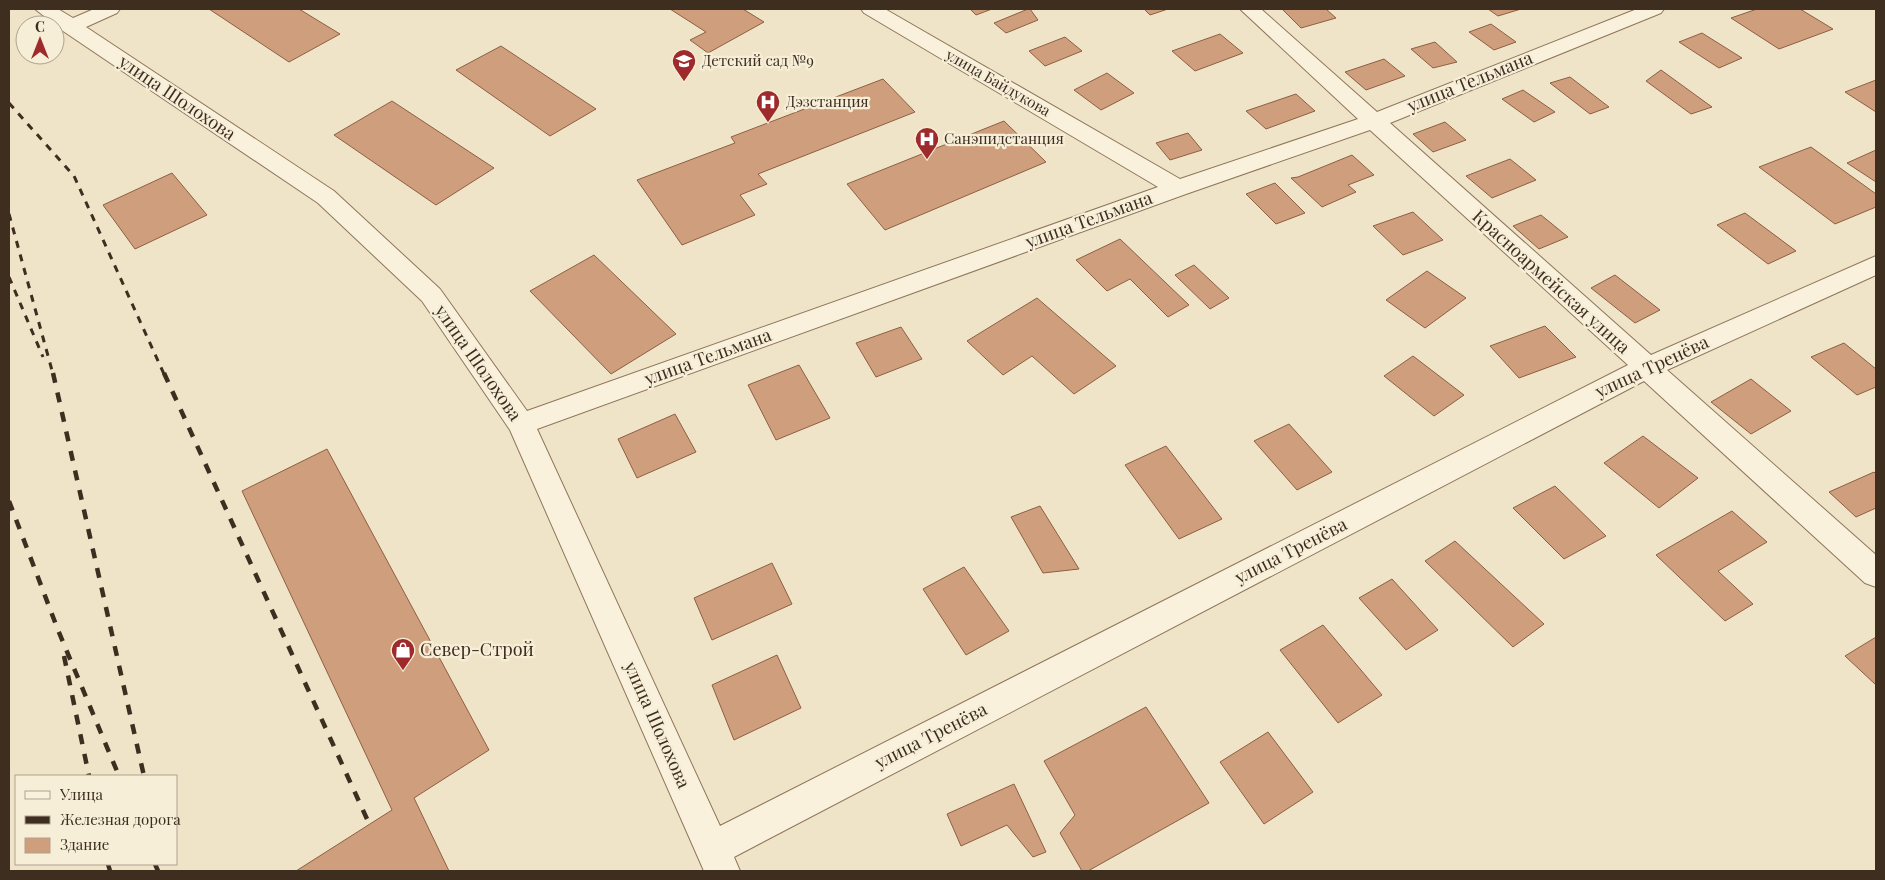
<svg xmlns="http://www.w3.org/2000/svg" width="1885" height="880" viewBox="0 0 1885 880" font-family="'Playfair Display',serif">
<rect width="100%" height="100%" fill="#f0e4c8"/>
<path fill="#cf9f7d" stroke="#8d5f41" d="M209 9H299L340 34 289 62Z
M670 9H743L764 22 708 53 690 40 706 32Z
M970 9H992L976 15Z
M1028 9H1030L1038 20 1006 33 994 23Z
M1144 9H1168L1150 15Z
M1282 9H1326L1336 18 1301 28Z
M1488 9H1521L1498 16Z
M1757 9H1800L1833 29 1779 49 1731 18Z
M1491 24 1516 42 1494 50 1469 32Z
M1702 33 1742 58 1719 68 1679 42Z
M1220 34 1243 53 1195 71 1172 51Z
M1065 37 1082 51 1045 66 1029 51Z
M1435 42 1457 62 1433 68 1411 49Z
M501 46 596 109 550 136 456 70Z
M1384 59 1405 76 1366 90 1345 72Z
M1661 70 1712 107 1691 114 1646 81Z
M1107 73 1134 93 1101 110 1074 90Z
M1570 77 1609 107 1590 114 1550 83Z
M883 79 915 112 758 174 767 184 740 195 755 215 682 245 637 180 735 143 731 137Z
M1876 80V112L1845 92Z
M1523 90 1555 112 1534 122 1502 99Z
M1296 94 1315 111 1266 129 1246 111Z
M392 101 494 168 436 205 334 135Z
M1004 121 1046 162 885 230 847 184Z
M1445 122 1466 140 1433 152 1413 134Z
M1188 133 1202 150 1170 160 1156 143Z
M1811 147 1876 194V207L1835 224 1759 167Z
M1876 150V182L1847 163Z
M1352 155 1374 175 1348 185 1356 192 1322 207 1291 178 1298 177Z
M1510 159 1536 180 1492 198 1466 176Z
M172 173 207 215 135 249 103 205Z
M1275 183 1305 213 1276 224 1246 194Z
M1413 212 1443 240 1403 255 1373 226Z
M1745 213 1796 251 1768 264 1717 225Z
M1541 215 1568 237 1539 249 1513 226Z
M1120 239 1189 305 1168 317 1130 279 1107 291 1076 260Z
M594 255 676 334 611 374 530 291Z
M1194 265 1229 298 1210 309 1175 275Z
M1427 271 1466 298 1425 328 1386 300Z
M1615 275 1660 310 1635 323 1591 288Z
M1037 298 1116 366 1074 394 1032 356 1003 375 967 341Z
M1545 326 1576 357 1519 378 1490 346Z
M901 327 922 359 876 377 856 343Z
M1844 343 1876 369V387L1857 395 1811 357Z
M1413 356 1464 395 1434 416 1384 376Z
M799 365 830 418 776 440 748 385Z
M1751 379 1791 411 1751 434 1711 402Z
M675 414 696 452 637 478 618 439Z
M1289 424 1332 472 1297 490 1254 441Z
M1643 436 1698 478 1659 508 1604 463Z
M1166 446 1222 519 1179 539 1125 465Z
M327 449 489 750 414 798 449 871H296L392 810 242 491Z
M1874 472 1876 474V508L1856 517 1829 492Z
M1555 486 1606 536 1564 559 1513 508Z
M1040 506 1079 569 1043 573 1011 517Z
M1732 511 1767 542 1718 571 1753 604 1725 621 1656 555Z
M1455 541 1544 624 1513 647 1425 561Z
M772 563 792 604 712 640 694 598Z
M964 567 1009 631 966 655 923 589Z
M1392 579 1438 630 1406 650 1359 598Z
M1323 625 1382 695 1338 723 1280 650Z
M1876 637V685L1845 656Z
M777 655 801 708 734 740 712 685Z
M1146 707 1209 803 1088 871H1082L1060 833 1075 815 1044 761Z
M1268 732 1313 792 1264 824 1220 762Z
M1014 784 1046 852 1033 857 1007 825 961 846 947 814Z"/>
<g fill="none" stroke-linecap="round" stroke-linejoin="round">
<g stroke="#8d765c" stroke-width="2">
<path id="minor" d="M35 9H58L73 18 94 9H120L117 13 86 27 334 191 440 289 527 411 1158 187 864 13 861 9H885L1180 179 1358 119 1240 9H1261L1377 112 1637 9H1664L1661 13 1390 123 1651 355 1876 256V275L1667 370 1876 555V587L1865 583 1644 381 734 857 740 871H704L510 430 422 301 318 203 63 31ZM1370 130 1628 365 720 826 537 429 1186 194Z"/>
</g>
<use href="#minor" fill="#faf1dc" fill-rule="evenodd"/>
<path stroke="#3d2e20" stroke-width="3" stroke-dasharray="7 7" stroke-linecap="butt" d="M9 103 74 176 164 374
M9 214 53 374
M9 277 43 357"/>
<path stroke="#3d2e20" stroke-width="4.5" stroke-dasharray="10 10" stroke-linecap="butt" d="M53 373 144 776
M164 373 367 819
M9 501 58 630 119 776
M64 656 89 776
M108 864 110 871
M155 864 158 871"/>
</g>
<defs>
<g id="school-pin" transform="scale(1.25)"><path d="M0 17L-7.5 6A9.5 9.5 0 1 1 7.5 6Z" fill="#9e2a2b" stroke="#f7eed8"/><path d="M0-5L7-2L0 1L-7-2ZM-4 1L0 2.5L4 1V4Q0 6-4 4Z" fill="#fff"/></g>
<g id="hospital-pin" transform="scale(1.25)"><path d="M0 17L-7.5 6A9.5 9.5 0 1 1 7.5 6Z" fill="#9e2a2b" stroke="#f7eed8"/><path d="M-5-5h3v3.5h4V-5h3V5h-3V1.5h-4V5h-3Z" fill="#fff"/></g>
<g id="shop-pin" transform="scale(1.25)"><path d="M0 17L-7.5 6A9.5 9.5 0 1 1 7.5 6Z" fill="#9e2a2b" stroke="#f7eed8"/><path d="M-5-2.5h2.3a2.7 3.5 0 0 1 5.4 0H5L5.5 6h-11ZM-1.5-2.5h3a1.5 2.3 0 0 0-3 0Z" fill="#fff"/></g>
</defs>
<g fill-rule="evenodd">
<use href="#school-pin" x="684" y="61"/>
<use href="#hospital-pin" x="768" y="102"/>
<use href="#hospital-pin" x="927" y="139"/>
<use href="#shop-pin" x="403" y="650"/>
</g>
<g text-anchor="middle" stroke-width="4.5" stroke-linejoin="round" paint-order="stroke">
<g font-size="15" fill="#3d2e20" stroke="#f7eed8" text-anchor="start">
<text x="702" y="66">Детский сад №9</text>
<text x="786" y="107">Дэзстанция</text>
<text x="944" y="144">Санэпидстанция</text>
</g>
<g font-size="15" fill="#3d2e20" stroke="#f7eed8">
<text transform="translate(998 83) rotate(30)" y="5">улица Байдукова</text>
</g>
<g font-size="18" fill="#3d2e20" stroke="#f7eed8">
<text transform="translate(1470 82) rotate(-22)" y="6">улица Тельмана</text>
<text transform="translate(177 98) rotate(34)" y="6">улица Шолохова</text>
<text transform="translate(1089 220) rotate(-20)" y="6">улица Тельмана</text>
<text transform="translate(1551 282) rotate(42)" y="6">Красноармейская улица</text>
<text transform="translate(708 357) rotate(-20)" y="6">улица Тельмана</text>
<text transform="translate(478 363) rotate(55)" y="6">улица Шолохова</text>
<text transform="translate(1652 367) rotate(-25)" y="6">улица Тренёва</text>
<text transform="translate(1291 551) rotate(-27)" y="6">улица Тренёва</text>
<text transform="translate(657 725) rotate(66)" y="6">улица Шолохова</text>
<text transform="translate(931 736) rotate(-27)" y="6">улица Тренёва</text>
</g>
<g font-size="18" fill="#3d2e20" stroke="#f7eed8" text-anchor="start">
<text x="420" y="656">Север-Строй</text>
</g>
</g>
<rect width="1885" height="880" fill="none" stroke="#3d2e20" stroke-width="20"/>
<rect x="15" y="775" width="162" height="90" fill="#f7eed8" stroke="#ada18e"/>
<rect x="25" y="791" width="25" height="8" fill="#faf1dc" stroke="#ada18e"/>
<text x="60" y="800" font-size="15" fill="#3d2e20">Улица</text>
<rect x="25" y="816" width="25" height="8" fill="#3d2e20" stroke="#ada18e"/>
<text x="60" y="825" font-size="15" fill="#3d2e20">Железная дорога</text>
<rect x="25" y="838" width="25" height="15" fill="#cf9f7d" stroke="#ada18e"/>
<text x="60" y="850" font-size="15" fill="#3d2e20">Здание</text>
<g transform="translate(40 40)"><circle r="24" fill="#f7eed8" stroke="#ada18e"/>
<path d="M0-4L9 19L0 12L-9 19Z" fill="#9e2a2b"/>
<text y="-8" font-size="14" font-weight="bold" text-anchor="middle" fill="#3d2e20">С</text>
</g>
</svg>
